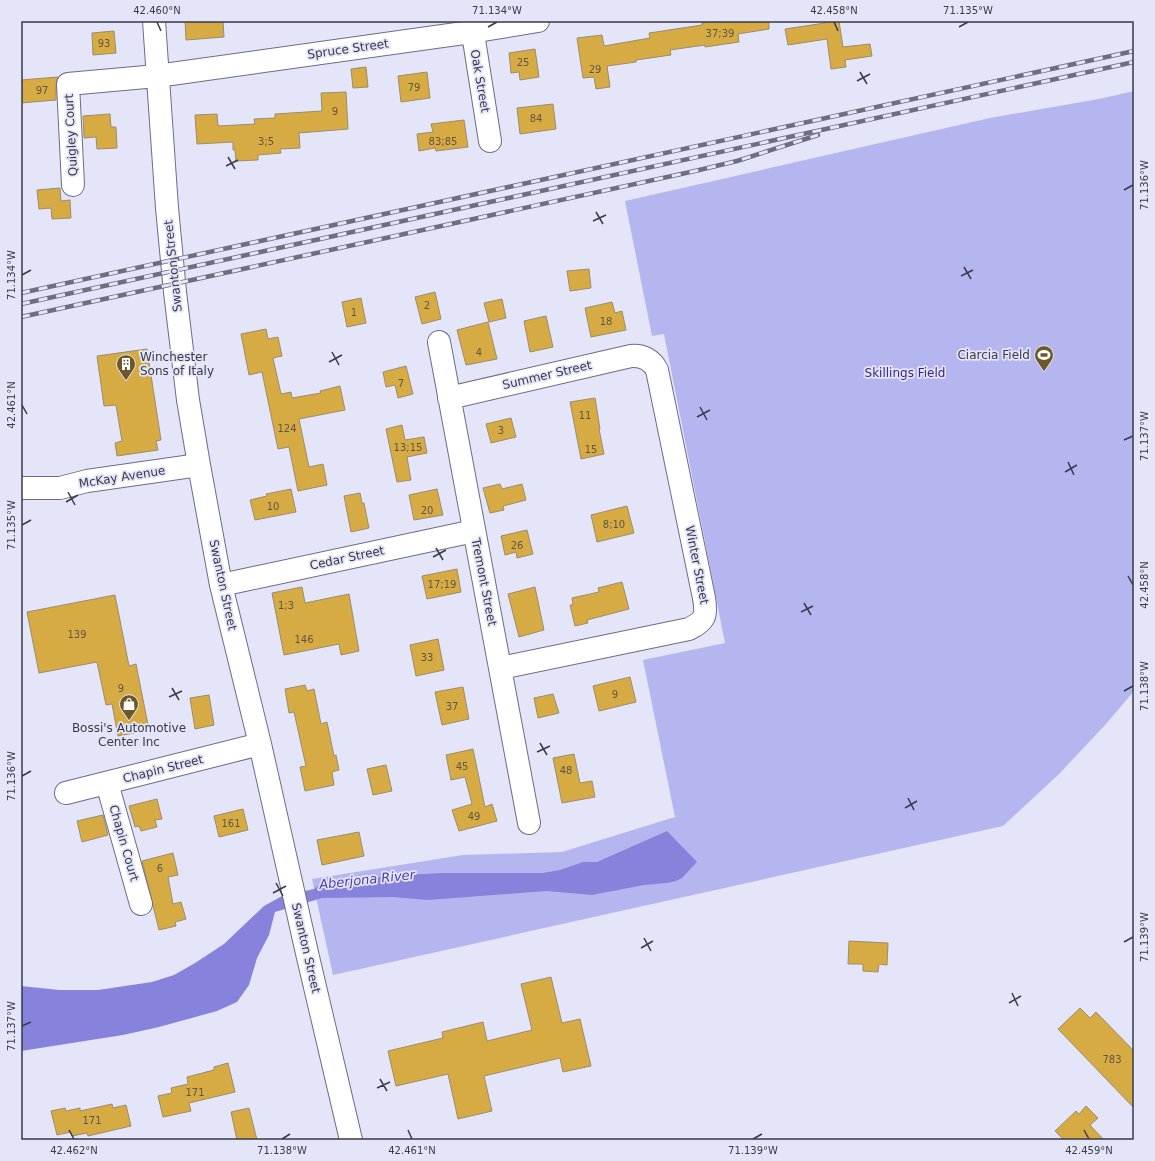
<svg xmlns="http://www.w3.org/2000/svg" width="1155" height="1161" viewBox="0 0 1155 1161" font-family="'DejaVu Sans',sans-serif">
<rect width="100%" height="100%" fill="#e4e5f9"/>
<path fill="#b5b5ef" d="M1134 91V691L1106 724 1059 774 1003 826 333 975 312 879 463 855 562 852 675 817 643 660 725 643 664 334 652 336 625 201 990 118 1099 99Z"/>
<path fill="#8783dc" d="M667 831 697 862 682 878 676 881 667 883 644 885 592 895 547 891 428 900 393 897 322 898 275 912 269 935 257 958 249 985 237 1002 217 1011 159 1027 123 1035 21 1051V986L59 990H98L152 982 174 975 195 963 224 944 264 906 282 896 314 889 319 885 388 876 442 873H543L560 870 583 862H597Z"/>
<path fill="#d7ab43" stroke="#9a8c6e" d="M185 21H223L224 37 186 40Z
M718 21H769V29L738 34 739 42 705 47V45L670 50 671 55 636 60V62L607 66 610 87 596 89 594 77 583 78 577 38 602 35 604 46 650 38 649 33 702 25V23Z
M825 21H839L843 47 870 44 872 56 845 60 846 67 831 69 827 39 788 45 785 29 825 23Z
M114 31 116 53 93 55 92 33Z
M535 49 539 77 520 80 519 72 511 73 509 53Z
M366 67 368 87 353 88 351 69Z
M427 72 430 98 401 102 398 76Z
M58 77 56 85V100L21 103V80Z
M346 92 348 129 299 133 300 148 280 149 281 153 258 155V160L236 161 235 150H233V142L197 144 195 115 217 114 218 126 255 124 254 119 275 118V114L322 111 321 93Z
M553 104 556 129 520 134 517 108Z
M110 114 111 127H116L117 148 97 149 96 137 84 138 83 116Z
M464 120 468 147 436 151 435 148 419 151 417 134 433 132 431 124Z
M60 188 61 201 70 200 71 218 52 219 51 208 39 209 37 190Z
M589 269 591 288 570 291 567 271Z
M435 292 441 319 422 324 415 297Z
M361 298 366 323 347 327 342 302Z
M502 299 506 318 489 322 484 303Z
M612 302 615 313 622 311 626 330 591 337 585 308Z
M546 316 553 347 530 352 524 321Z
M488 322 497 359 466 365 457 330Z
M266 329 268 339 278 337 282 356 273 358 281 394 291 392 292 398 321 393 320 391 340 386 345 410 299 419 309 467 323 464 327 485 298 491 289 447 278 449 262 372 249 375 241 334Z
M147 349 161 440 156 441 158 450 117 456 115 443 122 441 116 405 104 406 97 356Z
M406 366 413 394 398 398 395 385 386 387 383 372Z
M595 398 600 429H599L604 454 581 459 570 402Z
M511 418 516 437 491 443 486 424Z
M402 425 405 440 424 437 427 453 407 457 411 480 397 482 386 429Z
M500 484 502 489 522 484 526 500 503 506 504 510 490 513 483 488Z
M291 489 296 512 255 520 250 500 267 496 266 494Z
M437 489 443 515 414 520 409 495Z
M360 493 362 503H364L369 528 351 532 344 496Z
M627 506 634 533 597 542 591 515Z
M527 530 533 554 517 558 516 552 505 555 501 536Z
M457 569 461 592 427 599 422 576Z
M622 582 629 609 587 620 588 623 575 626 570 605H573L572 598 599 592 598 588Z
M302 587 305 603 349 594 359 651 341 655 339 644 284 655 272 593Z
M535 587 544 630 519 637 508 594Z
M115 595 129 666 136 664 149 730 118 736 112 704 106 705 97 662 39 673 27 612Z
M438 639 444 670 416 676 410 645Z
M630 677 636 702 599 711 593 686Z
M305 685 307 691 314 689 321 724 327 722 334 756 336 755 339 770 332 772 334 785 305 791 300 767 306 766 294 712 289 713 285 689Z
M463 687 469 719 442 725 435 692Z
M553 694 559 713 538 718 534 698Z
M209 695 214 725 195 729 190 698Z
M473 749 485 807 492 804 497 821 459 831 452 810 472 804 465 777 451 780 446 755Z
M574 754 580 783 592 781 595 797 562 803 553 758Z
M386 765 392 791 373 795 367 769Z
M157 799 162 819 155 820 157 827 141 831 139 826 135 827 129 806Z
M243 809 248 830 219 837 214 816Z
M103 815 108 835 82 842 77 821Z
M359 832 364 856 322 865 317 840Z
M173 853 178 875 168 877 173 904 181 902 186 919 175 922 176 926 159 930 142 861Z
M849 941 888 943 887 965 879 964 878 972 863 971V964H848Z
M551 977 562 1023 580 1019 591 1066 563 1072 560 1058 484 1076 492 1111 458 1119 448 1074 396 1086 388 1051 443 1038 442 1032 483 1022 487 1041 532 1030 521 984Z
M1080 1008 1090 1018 1096 1012 1134 1051V1108L1058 1029Z
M228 1063 235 1092 189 1103 191 1111 163 1117 158 1096 172 1093 171 1088 188 1084 187 1077 214 1070V1067Z
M112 1104 113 1108 126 1105 131 1126 88 1136 87 1133 72 1136 71 1132 57 1135 51 1111 65 1108 66 1111 80 1108V1111Z
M1086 1106 1098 1118 1090 1125 1104 1140H1064L1055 1131 1076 1111 1079 1114Z
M249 1108 257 1140H237L231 1112Z"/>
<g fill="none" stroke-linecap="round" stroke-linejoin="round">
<g stroke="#6b6c89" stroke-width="24">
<path id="minor" d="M154 21 167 208 175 292 188 400 199 465 221 585 260 744 307 953 351 1140
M471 21 490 141
M73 185 68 84 157 76 471 32 538 21
M439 342 529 823
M449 398 631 356C643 355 652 360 657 370L704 598C707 616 705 621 689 629L501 668
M21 488H60L87 481 199 465
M221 585 474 531
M107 783 141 904
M66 793 260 744"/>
</g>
<use href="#minor" stroke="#fff" stroke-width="22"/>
<g stroke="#6e6e7e" stroke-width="4.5">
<path id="rail" d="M21 293 1134 51
M21 304 1134 62
M21 317 695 171 737 161 818 135"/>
</g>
<use href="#rail" stroke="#e4e5f9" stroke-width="3" stroke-dasharray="9" stroke-linecap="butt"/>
</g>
<path fill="none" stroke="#393947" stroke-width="1.5" d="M157 22 161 31M834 22 838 31M488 27 497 22M959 27 968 22M860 72 867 84M857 81 870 74M228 157 235 169M226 166 238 160M1124 190 1133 185M596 212 603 224M593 221 606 215M964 267 971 279M22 275 31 270M961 276 973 270M332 352 339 365M329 362 342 355M22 405 27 414M700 407 707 420M697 417 710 410M1124 440 1133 436M1068 462 1074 475M1065 472 1077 465M68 492 75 505M66 502 78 495M22 525 31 520M436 548 443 560M433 557 446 550M1128 576 1133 585M804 603 811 615M801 612 813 606M172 688 179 700M1124 691 1133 686M169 697 182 691M540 743 547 755M537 752 550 746M22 776 31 771M908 798 914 810M905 808 917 801M276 883 283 896M273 893 286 886M644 938 651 951M1124 942 1133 937M641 948 653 941M1012 993 1018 1006M1009 1003 1021 996M22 1026 31 1022M380 1079 387 1091M377 1088 390 1082M69 1130 74 1139M408 1130 412 1139M1084 1130 1089 1139M282 1139 290 1134M753 1139 762 1134"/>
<defs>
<g id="stadium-pin" transform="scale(1)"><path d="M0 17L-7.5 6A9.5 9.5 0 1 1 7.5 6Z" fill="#6e5828" stroke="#e4e5f9"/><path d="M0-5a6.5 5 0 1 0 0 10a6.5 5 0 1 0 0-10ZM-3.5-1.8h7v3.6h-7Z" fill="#fff"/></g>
<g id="building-pin" transform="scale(1)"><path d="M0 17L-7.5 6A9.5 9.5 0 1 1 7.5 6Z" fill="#6e5828" stroke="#e4e5f9"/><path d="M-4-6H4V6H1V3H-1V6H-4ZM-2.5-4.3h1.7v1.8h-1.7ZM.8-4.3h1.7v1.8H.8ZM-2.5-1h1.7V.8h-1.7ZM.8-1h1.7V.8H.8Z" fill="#fff"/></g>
<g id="shop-pin" transform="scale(1)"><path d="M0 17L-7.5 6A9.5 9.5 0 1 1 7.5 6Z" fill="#6e5828" stroke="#e4e5f9"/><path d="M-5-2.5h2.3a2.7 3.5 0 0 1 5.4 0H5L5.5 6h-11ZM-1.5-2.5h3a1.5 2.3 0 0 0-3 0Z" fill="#fff"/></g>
</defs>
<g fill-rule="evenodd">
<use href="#stadium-pin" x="1044" y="355"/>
<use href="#building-pin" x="126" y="364"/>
<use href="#shop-pin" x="129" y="704"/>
</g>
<g text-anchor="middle" stroke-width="3.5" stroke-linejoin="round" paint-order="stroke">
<g font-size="10" fill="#605646">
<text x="720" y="37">37;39</text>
<text x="104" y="47">93</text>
<text x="523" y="66">25</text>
<text x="595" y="73">29</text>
<text x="414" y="91">79</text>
<text x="42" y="94">97</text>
<text x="335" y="115">9</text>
<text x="536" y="122">84</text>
<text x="266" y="145">3;5</text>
<text x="443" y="145">83;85</text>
<text x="427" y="309">2</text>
<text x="354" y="316">1</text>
<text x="606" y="325">18</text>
<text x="479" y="356">4</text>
<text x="401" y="387">7</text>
<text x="585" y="419">11</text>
<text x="287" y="432">124</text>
<text x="501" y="434">3</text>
<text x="408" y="451">13;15</text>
<text x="591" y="453">15</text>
<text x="273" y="510">10</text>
<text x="427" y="514">20</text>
<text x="614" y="528">8;10</text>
<text x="517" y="549">26</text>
<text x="442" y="588">17;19</text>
<text x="286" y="609">1;3</text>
<text x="77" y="638">139</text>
<text x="304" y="643">146</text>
<text x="427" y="661">33</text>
<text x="121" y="692">9</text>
<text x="615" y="698">9</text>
<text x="452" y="710">37</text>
<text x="462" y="770">45</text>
<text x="566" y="774">48</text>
<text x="474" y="820">49</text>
<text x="231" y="827">161</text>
<text x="160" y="872">6</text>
<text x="1112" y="1063">783</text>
<text x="195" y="1096">171</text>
<text x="92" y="1124">171</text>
</g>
<g font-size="12" fill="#393947" stroke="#e4e5f9">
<text transform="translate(348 49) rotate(-8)" y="4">Spruce Street</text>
<text transform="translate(480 81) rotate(80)" y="4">Oak Street</text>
<text transform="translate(71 135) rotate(-93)" y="4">Quigley Court</text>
<text transform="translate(173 266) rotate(-96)" y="4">Swanton Street</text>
<text transform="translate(547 375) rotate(-13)" y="4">Summer Street</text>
<text transform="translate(122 477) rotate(-9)" y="4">McKay Avenue</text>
<text transform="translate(347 558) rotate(-12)" y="4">Cedar Street</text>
<text transform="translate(697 565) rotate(79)" y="4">Winter Street</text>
<text transform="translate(484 582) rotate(79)" y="4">Tremont Street</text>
<text transform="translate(223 585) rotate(78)" y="4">Swanton Street</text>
<text transform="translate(163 769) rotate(-14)" y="4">Chapin Street</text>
<text transform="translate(124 843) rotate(74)" y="4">Chapin Court</text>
<text transform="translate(306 948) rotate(77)" y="4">Swanton Street</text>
</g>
<g font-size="12" fill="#393947" stroke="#e4e5f9" text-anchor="end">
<text x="1030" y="359">Ciarcia Field</text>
<text x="140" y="361" text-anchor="start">Winchester<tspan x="140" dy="14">Sons of Italy</tspan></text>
<text x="129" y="732" text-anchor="middle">Bossi's Automotive<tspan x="129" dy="14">Center Inc</tspan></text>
</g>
<g font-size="12" fill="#382289" stroke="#e4e5f9">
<text x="905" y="377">Skillings Field</text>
</g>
<g font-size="13" font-style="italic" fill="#4c3ca4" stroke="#e4e5f9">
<text transform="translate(367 879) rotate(-6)" y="5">Aberjona River</text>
</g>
</g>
<rect width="1155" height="1161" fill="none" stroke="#e4e5f9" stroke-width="44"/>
<rect x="22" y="22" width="1111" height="1117" fill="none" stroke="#393947" stroke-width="1.5"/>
<g font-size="10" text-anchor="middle" fill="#393947">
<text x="157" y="14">42.460°N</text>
<text x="497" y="14">71.134°W</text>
<text x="834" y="14">42.458°N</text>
<text x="968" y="14">71.135°W</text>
<text transform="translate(1144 185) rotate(-90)" y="4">71.136°W</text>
<text transform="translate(11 275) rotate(-90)" y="4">71.134°W</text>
<text transform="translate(11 405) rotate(-90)" y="4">42.461°N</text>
<text transform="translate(1144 436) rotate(-90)" y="4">71.137°W</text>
<text transform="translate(11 525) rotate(-90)" y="4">71.135°W</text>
<text transform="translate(1144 585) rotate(-90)" y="4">42.458°N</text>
<text transform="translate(1144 686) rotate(-90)" y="4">71.138°W</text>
<text transform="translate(11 776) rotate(-90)" y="4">71.136°W</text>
<text transform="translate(1144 937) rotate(-90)" y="4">71.139°W</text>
<text transform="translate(11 1026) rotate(-90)" y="4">71.137°W</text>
<text x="74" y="1154">42.462°N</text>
<text x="282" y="1154">71.138°W</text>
<text x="412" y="1154">42.461°N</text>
<text x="753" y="1154">71.139°W</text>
<text x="1089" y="1154">42.459°N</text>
</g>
</svg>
